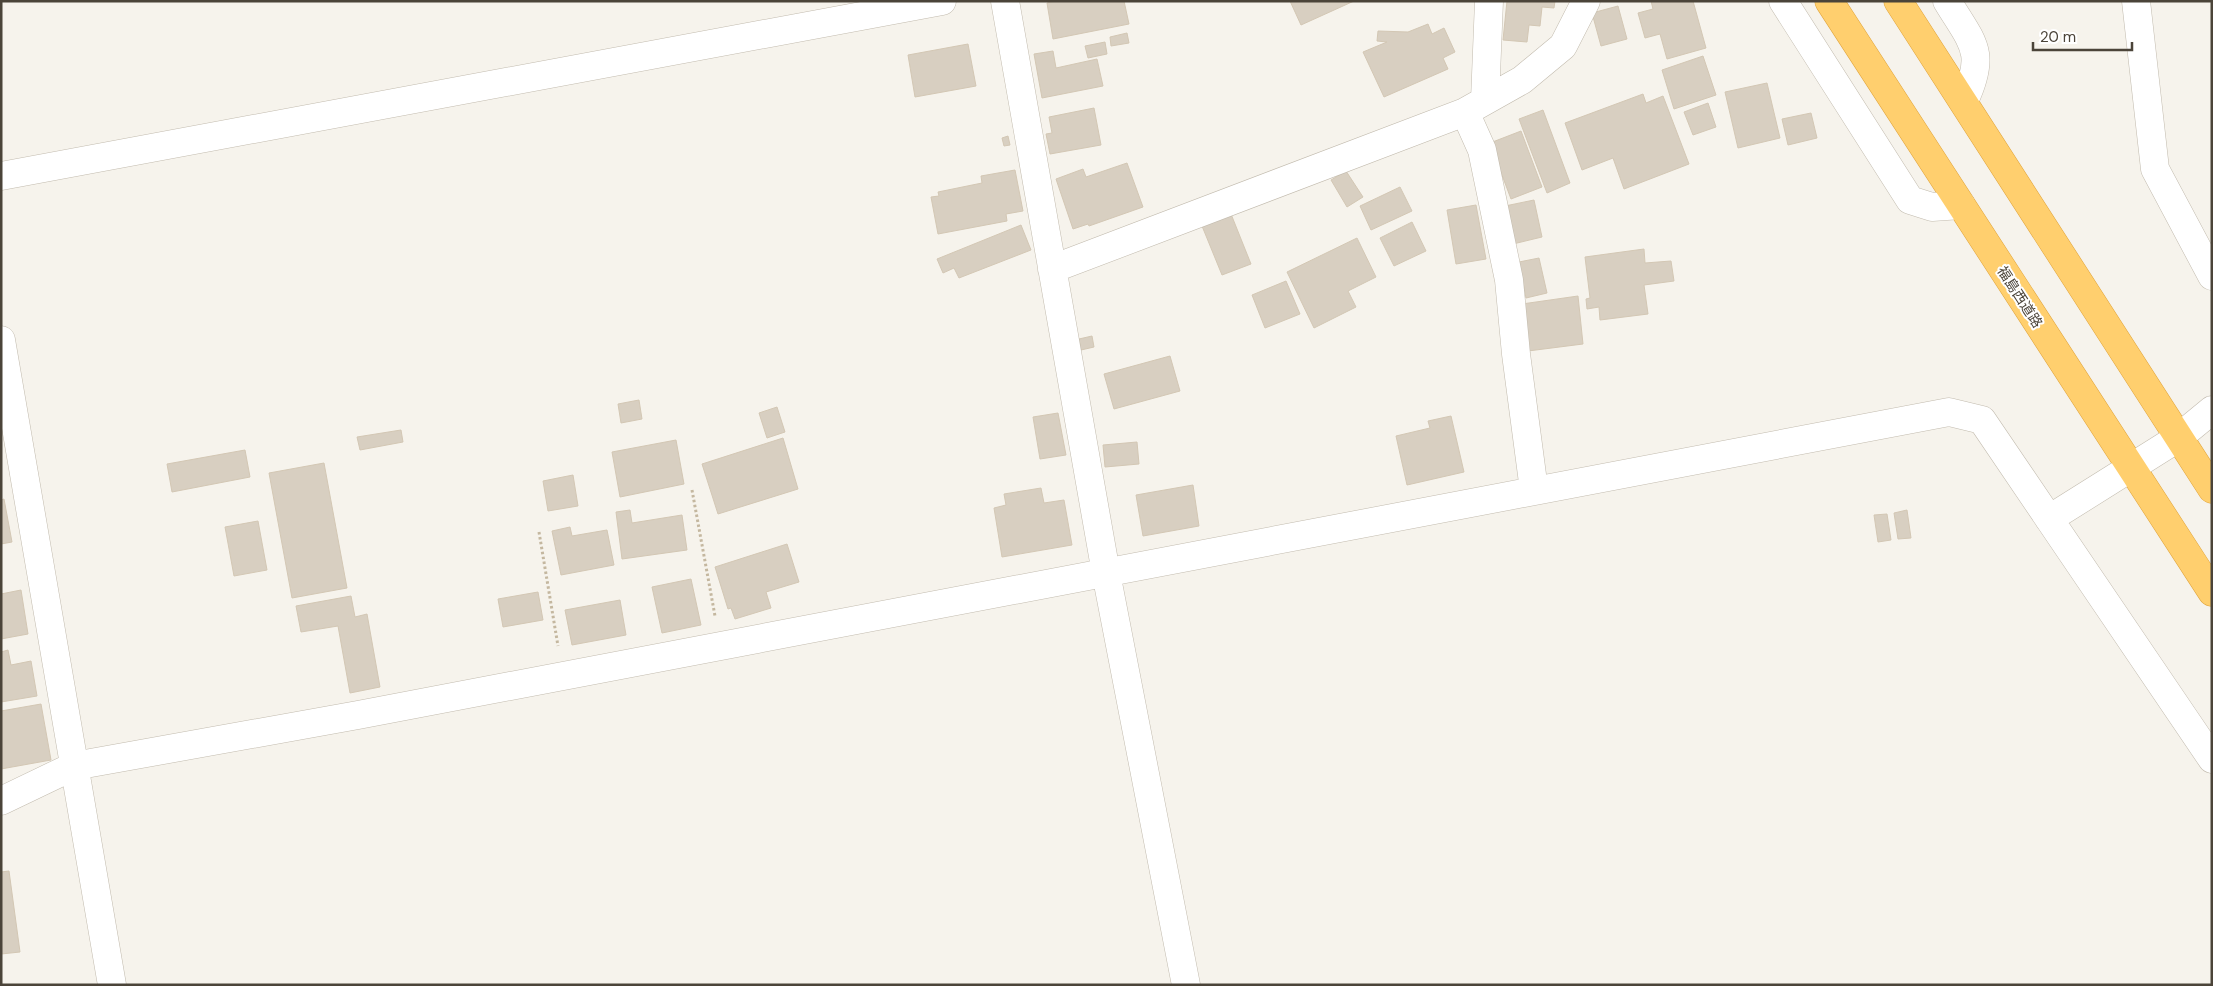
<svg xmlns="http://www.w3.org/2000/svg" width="2213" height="986" viewBox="0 0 2213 986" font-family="'DM Sans','Noto Sans JP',sans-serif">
<rect width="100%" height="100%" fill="#f6f3ec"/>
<path fill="#d8cfc1" stroke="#d3c7b4" d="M1055 1H1124L1129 24 1053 39 1047 3Z
M1290 1H1354L1301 25Z
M1507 1H1555L1554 8 1542 7 1540 26 1529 25 1527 42 1503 40Z
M1651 1H1693L1706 48 1667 59 1660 34 1645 38 1638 13 1653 9Z
M1618 6 1627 39 1601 46 1592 13Z
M1428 24 1432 34 1444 28 1455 52 1443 58 1448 69 1384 97 1363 52 1387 42 1377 41 1378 31 1408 32Z
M1127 33 1129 43 1111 46 1110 37Z
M1105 42 1107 54 1088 58 1085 46Z
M968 44 976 86 915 97 908 55Z
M1053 51 1056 68 1097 59 1103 86 1042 98 1034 54Z
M1703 56 1716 95 1674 109 1662 70Z
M1767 83 1780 138 1738 148 1725 92Z
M1643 94 1646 103 1663 96 1689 164 1624 189 1613 158 1582 170 1565 123Z
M1708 103 1716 127 1693 135 1684 112Z
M1094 108 1101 145 1050 154 1046 134 1052 133 1049 117Z
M1543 110 1570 183 1547 193 1519 119Z
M1811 113 1817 138 1788 145 1782 119Z
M1521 131 1542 187 1511 199 1490 143Z
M1008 136 1010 145 1004 146 1002 138Z
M1127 163 1143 207 1089 226 1088 224 1073 229 1056 179 1083 169 1086 177Z
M1015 170 1023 211 1006 214 1007 221 938 234 931 197 939 196 938 192 982 183 981 176Z
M1346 171 1363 197 1347 207 1331 180Z
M1400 187 1412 211 1371 230 1360 206Z
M1534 200 1542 237 1513 244 1505 206Z
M1476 205 1486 259 1456 264 1447 210Z
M1231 214 1251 264 1222 275 1202 226Z
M1412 222 1426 251 1394 266 1380 238Z
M1021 225 1031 250 959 278 954 268 943 273 937 259Z
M1357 238 1376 277 1348 291 1356 307 1314 328 1287 272Z
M1644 249 1645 263 1671 261 1674 281 1644 285 1648 314 1600 320 1599 307 1587 309 1586 299 1590 298 1585 257Z
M1539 258 1547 293 1526 298 1519 262Z
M1286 281 1300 314 1265 328 1252 295Z
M1578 296 1583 344 1528 351 1522 304Z
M1092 336 1094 347 1081 350 1079 339Z
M1170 356 1180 391 1114 409 1104 374Z
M639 400 642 419 621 423 618 404Z
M777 407 785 432 767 438 759 413Z
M1058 413 1066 455 1040 459 1033 417Z
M1451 416 1464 472 1407 485 1396 436 1430 428 1428 421Z
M401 430 403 442 360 450 357 437Z
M783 438 798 489 718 514 702 464Z
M676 440 684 484 620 497 612 452Z
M1137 442 1139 464 1105 467 1103 445Z
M245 450 250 477 172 492 167 464Z
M324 463 347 588 292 598 269 473Z
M573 475 578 506 548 511 543 481Z
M1193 485 1199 526 1143 536 1136 495Z
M1041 488 1044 503 1064 500 1072 545 1002 557 994 508 1006 505 1004 494Z
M4 499 12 542 1 544V500Z
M630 510 632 523 682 515 687 550 622 559 616 512Z
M1907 510 1911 538 1898 539 1894 513Z
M1887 514 1891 540 1878 542 1874 515Z
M258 521 267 570 234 576 225 527Z
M570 527 572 536 607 530 614 565 561 575 552 531Z
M787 544 799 582 766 592 771 608 735 619 731 608 728 609 715 567Z
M691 579 701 625 662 633 652 587Z
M21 590 28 634 1 639V594Z
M538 592 543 620 503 627 498 599Z
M351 596 355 617 367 614 380 687 350 693 338 626 301 632 296 606Z
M620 600 626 635 572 645 565 610Z
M8 650 11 665 31 661 37 696 1 702V652Z
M41 704 51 760 1 769V711Z
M9 871 20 952 1 954V872Z"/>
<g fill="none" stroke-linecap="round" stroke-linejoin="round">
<g stroke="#c2bbae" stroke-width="29">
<path id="minor" d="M1005 1 1106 573 1186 985
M1783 1 1910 200 1932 207 1961 205
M1947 1C1973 44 1987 52 1964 101
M2136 1 2155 169 2212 276
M1485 100 1489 1
M1465 112 1482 150 1509 280 1516 354 1534 490
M1 176 942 1
M1052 269 1465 112 1522 80 1563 46 1586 1
M1 340 112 985
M2049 519 2178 438 2212 410
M1 801 74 766 358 715 1949 412 1982 420 2212 759"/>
</g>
<g stroke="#e0a43c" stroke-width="29">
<path id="highway" d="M1829 1 2212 592
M1898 1 2212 489"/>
</g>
<path stroke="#c4b79f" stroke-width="3" stroke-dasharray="2.5 2.5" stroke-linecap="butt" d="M692 490 715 616
M539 532 558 646"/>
<use href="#minor" stroke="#fff" stroke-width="28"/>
<use href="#highway" stroke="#ffcf6e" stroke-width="28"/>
</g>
<g text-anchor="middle" stroke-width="4" stroke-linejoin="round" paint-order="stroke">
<g font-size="14" fill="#4b4439" stroke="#fff">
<text transform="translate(2020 297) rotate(57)" y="5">福島西道路</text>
</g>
</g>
<rect width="2213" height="986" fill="none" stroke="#4b4439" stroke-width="5"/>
<path d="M2033 42v8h99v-8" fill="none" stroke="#4b4439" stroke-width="2.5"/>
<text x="2040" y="42" font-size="15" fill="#4b4439" stroke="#ffffff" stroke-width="4" paint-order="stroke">20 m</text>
</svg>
